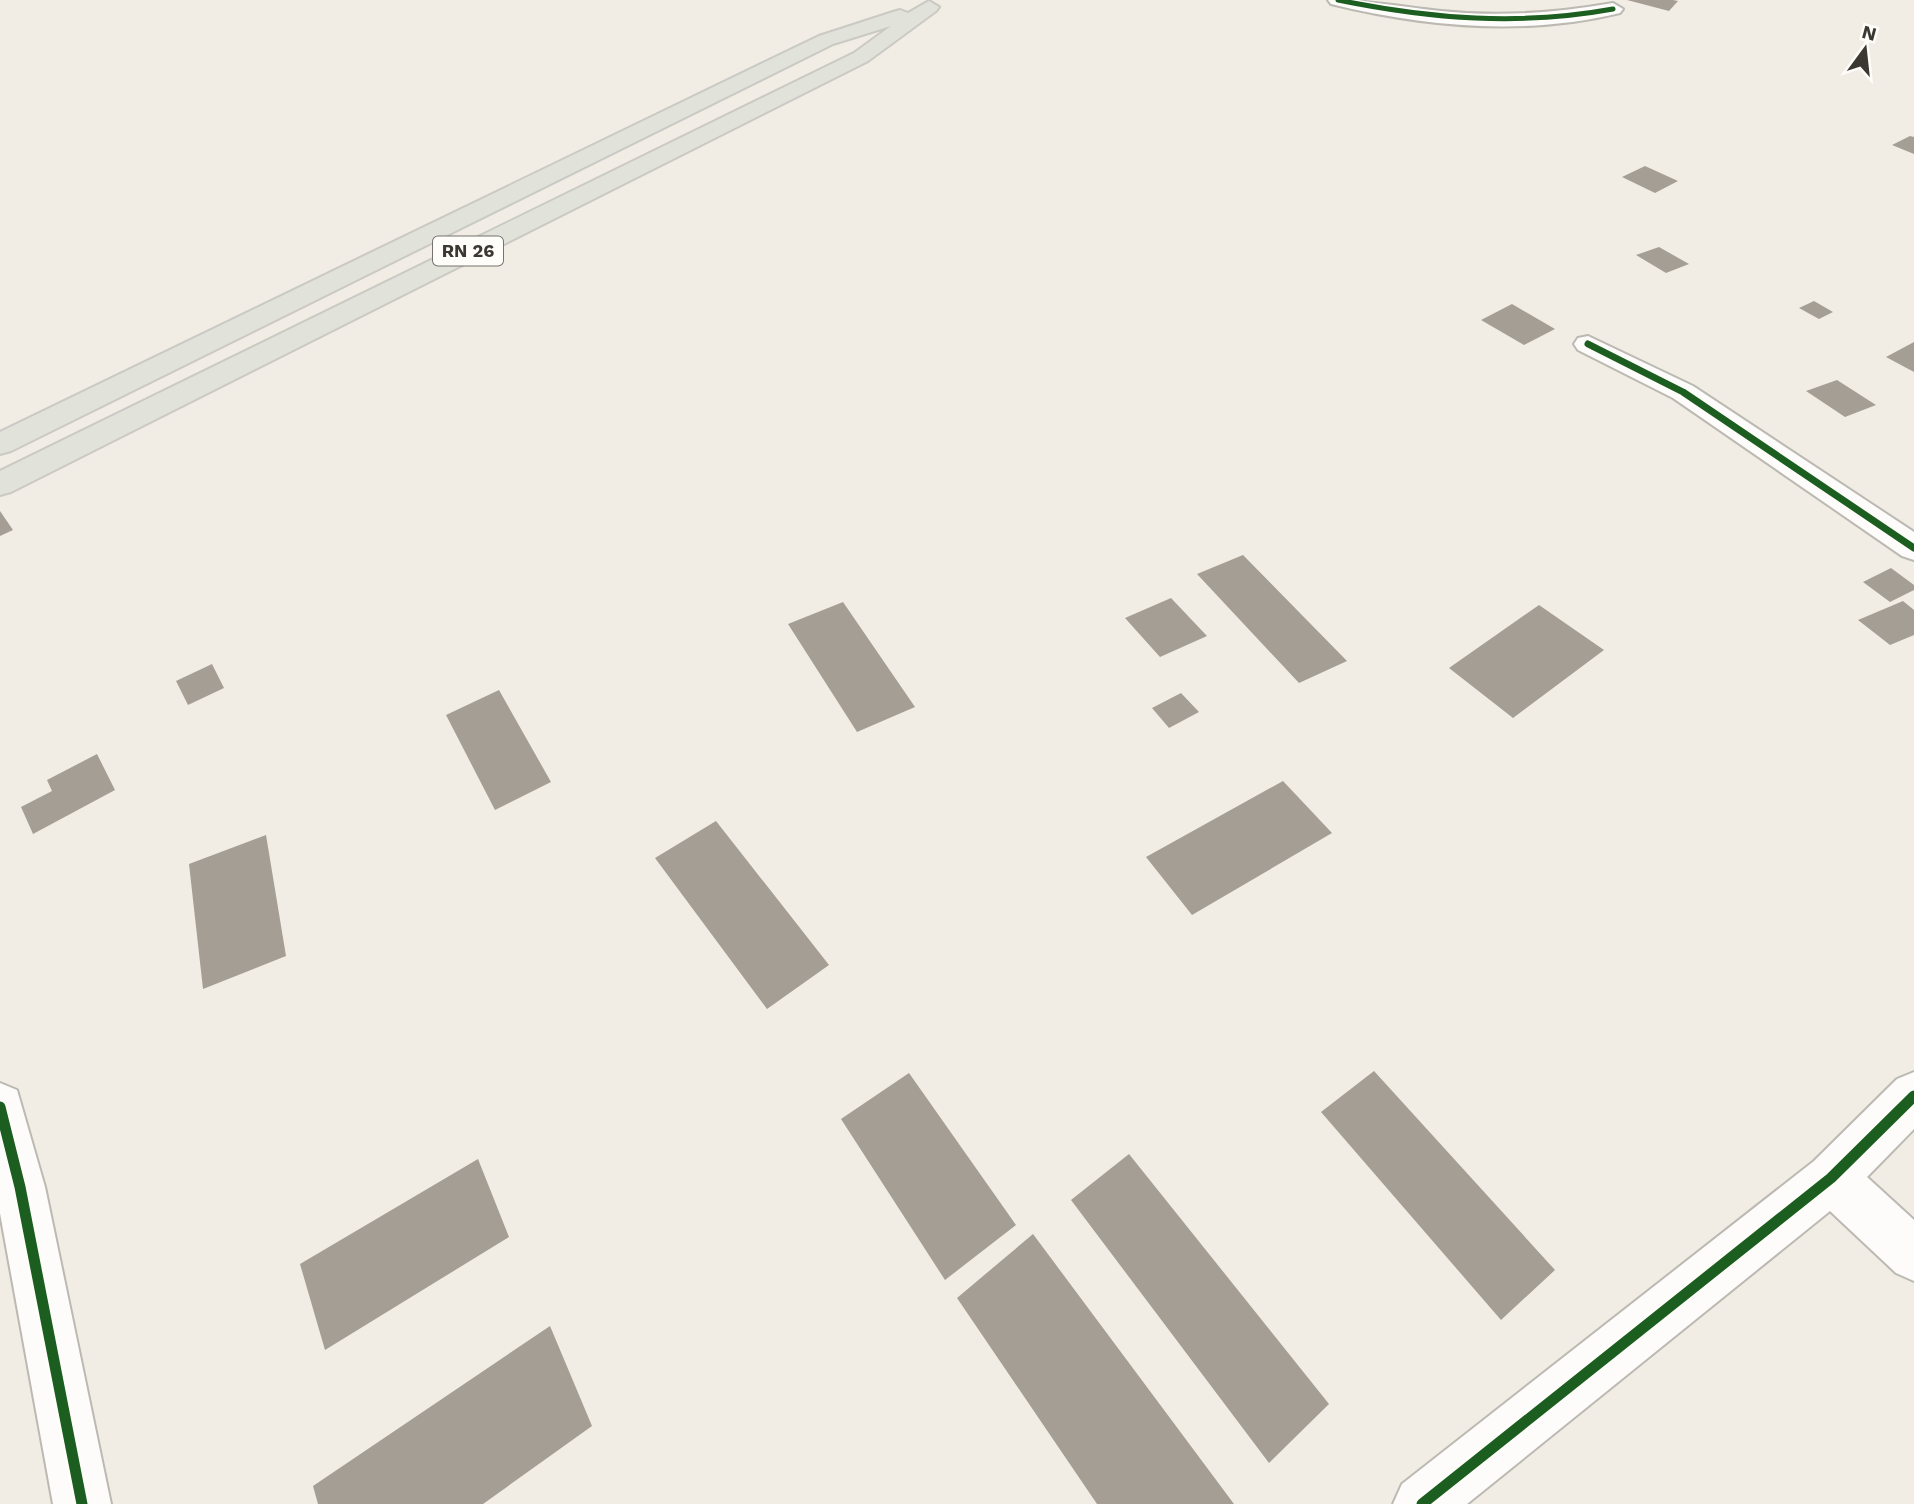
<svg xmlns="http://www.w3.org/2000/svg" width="1914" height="1504" viewBox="0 0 1914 1504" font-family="'Work Sans',sans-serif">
<rect width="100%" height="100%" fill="#f1ede4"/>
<path fill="#a59e94" d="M1627 0H1673L1678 1 1669 11Z
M1910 136 1914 137V154L1892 145Z
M1645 166 1678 181 1655 193 1622 177Z
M1659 247 1689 264 1666 273 1636 255Z
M1814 301 1833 312 1819 319 1799 308Z
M1512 304 1555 329 1524 345 1481 320Z
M1914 342V372L1886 357Z
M1837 380 1876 405 1845 417 1806 391Z
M0 511 13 530 0 536Z
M1243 555 1347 661 1299 683 1197 574Z
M1891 568 1914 585V590L1890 602 1863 582Z
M1171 598 1207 636 1160 657 1125 618Z
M1903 601 1914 610V635L1890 645 1858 620Z
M843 602 915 707 857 732 788 624Z
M1539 605 1604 650 1513 718 1449 668Z
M212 664 224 688 188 705 176 681Z
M499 690 551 782 495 810 446 715Z
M1181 693 1199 712 1169 728 1152 708Z
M97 754 115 790 33 834 21 807 52 791 47 780Z
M1283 781 1332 833 1192 915 1146 857Z
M716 821 829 965 767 1009 655 858Z
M266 835 286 956 203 989 189 864Z
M1374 1071 1555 1270 1501 1320 1321 1112Z
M909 1073 1016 1225 945 1280 841 1119Z
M1129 1154 1329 1404 1269 1463 1071 1200Z
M478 1159 509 1237 325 1350 300 1264Z
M1033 1234 1234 1504H1097L957 1298Z
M550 1326 592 1426 483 1504H318L313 1486Z"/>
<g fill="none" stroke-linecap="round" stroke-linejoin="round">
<g stroke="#bcb9b2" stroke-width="4">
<path id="minor" d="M1328 0C1367 0 1403 7 1441 11 1499 17 1556 13 1613 3L1623 9 1620 13C1526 36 1424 27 1331 4Z
M1588 336 1693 386 1914 532V560L1902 556 1673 398 1578 350 1574 344 1578 338Z
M1914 1072V1129L1867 1177 1914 1220V1281L1896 1273 1830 1211 1467 1504H1393L1402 1484 1814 1161 1897 1079Z
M0 1083 17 1090 45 1187 111 1504H53L0 1213Z"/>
</g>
<g stroke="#cbc9c4" stroke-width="4">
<path id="primary" d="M929 1 939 7 936 11 868 61 11 492 0 495V471L854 53 891 26 833 44 11 451 0 454V432L819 36 893 12 900 10 908 13Z"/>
</g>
<use href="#minor" fill="#fdfcfb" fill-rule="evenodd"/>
<use href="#primary" fill="#e1e2da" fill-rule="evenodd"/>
<g stroke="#fefdfa" stroke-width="8">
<path id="cycleway-far2" d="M1338 0C1431 19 1520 26 1613 9"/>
</g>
<g stroke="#fefdfa" stroke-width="10">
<path id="cycleway-far1" d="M1588 344 1683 392 1914 548"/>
</g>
<g stroke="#fefdfa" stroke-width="16">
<path id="cycleway" d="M0 1107 20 1187 82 1504
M1422 1504 1831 1178 1914 1096"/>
</g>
<use href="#cycleway-far2" stroke="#1b5e20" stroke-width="5"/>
<use href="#cycleway-far1" stroke="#1b5e20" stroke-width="7"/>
<use href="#cycleway" stroke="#1b5e20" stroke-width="11"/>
</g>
<g text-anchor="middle" stroke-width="7" stroke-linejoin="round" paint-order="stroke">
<rect fill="#fefdfa" stroke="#75736d" stroke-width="2" x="433" y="236.5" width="70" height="29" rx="5"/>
<g font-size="18" font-weight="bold" fill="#3a3831">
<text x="468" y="257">RN 26</text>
</g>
</g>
<g transform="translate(1865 49) rotate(15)" stroke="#fefdfa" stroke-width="5" paint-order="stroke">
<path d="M0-5L12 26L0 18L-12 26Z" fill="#3a3831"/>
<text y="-10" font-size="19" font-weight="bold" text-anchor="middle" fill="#3a3831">N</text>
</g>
</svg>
